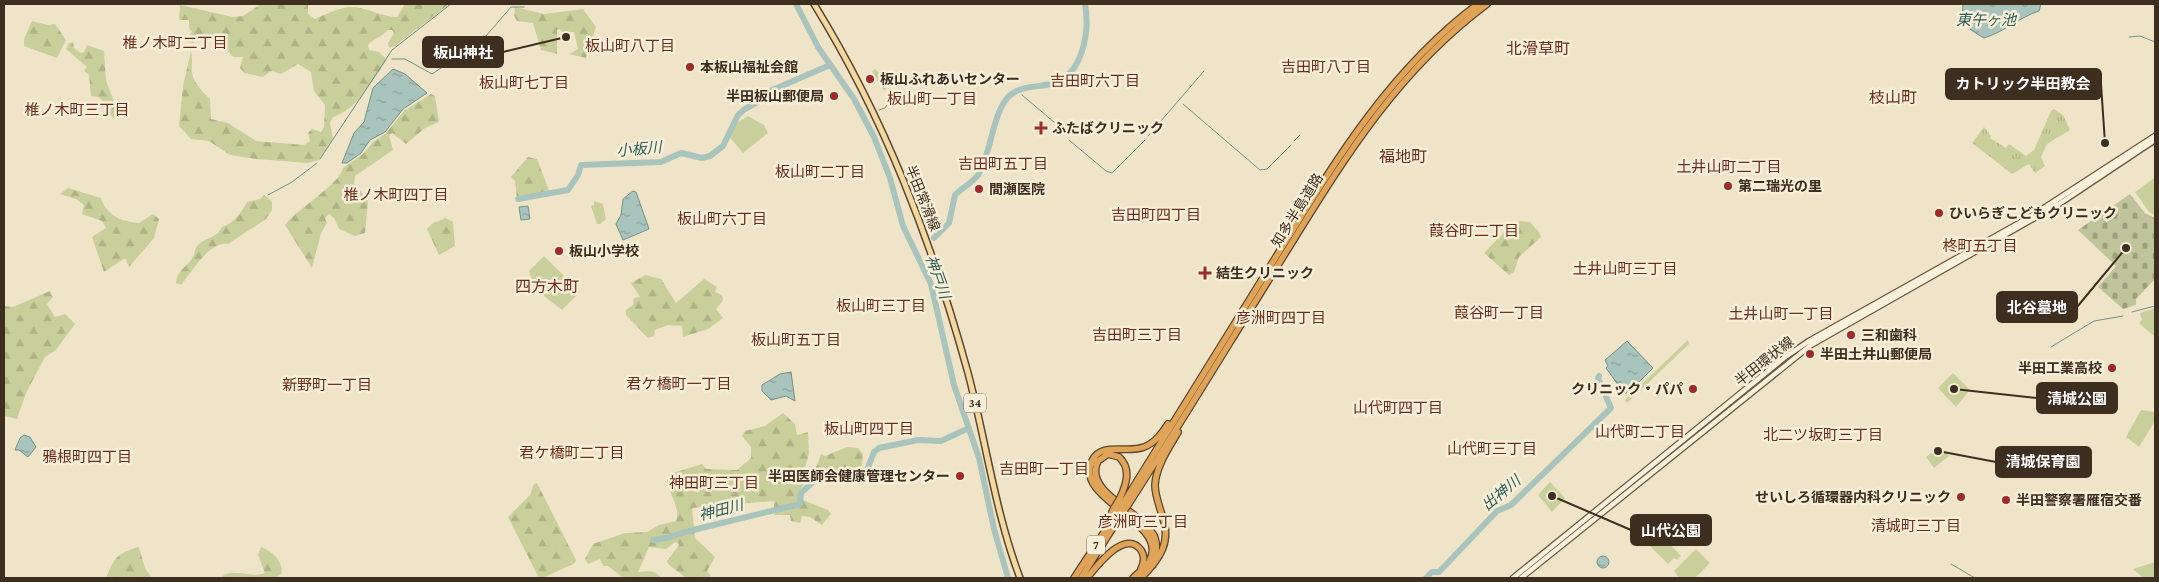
<svg xmlns="http://www.w3.org/2000/svg" width="2159" height="582" viewBox="0 0 2159 582" font-family="'Crimson Pro','Noto Sans JP',serif">
<defs>
<pattern id="grass-tufts" width="24" height="20" patternUnits="userSpaceOnUse" patternTransform="scale(1.25)"><rect width="24" height="20" fill="#c9cf9b"/><path d="M3 7l-1-3M5 7V3M7 7l1-3M15 17l-1-3M17 17v-4M19 17l1-3" fill="none" stroke="#aeb285"/></pattern>
<pattern id="forest-firs" width="22" height="20" patternUnits="userSpaceOnUse" patternTransform="scale(1.25)"><rect width="22" height="20" fill="#c9cf9b"/><path d="M5 1l3.5 6h-7zM16 11l3.5 6h-7z" fill="#aeb285"/></pattern>
<pattern id="cemetery-stones" width="16" height="16" patternUnits="userSpaceOnUse" patternTransform="scale(1.25)"><rect width="16" height="16" fill="#bfc49a"/><path d="M2 7V4a2 2 0 0 1 4 0v3zM10 15v-3a2 2 0 0 1 4 0v3z" fill="#9ca07d"/></pattern>
<pattern id="water-ripples" width="26" height="14" patternUnits="userSpaceOnUse" patternTransform="scale(1.25)"><rect width="26" height="14" fill="#a9c4bc"/><path d="M2 4q2-2 4 0t4 0M15 11q2-2 4 0t4 0" fill="none" stroke="#8ba098"/></pattern>
</defs>
<rect width="100%" height="100%" fill="#f0e4c8"/>
<path fill="url(#grass-tufts)" d="M2054 109 2063 115 2070 130 2047 144 2041 157 2045 166 2035 173 2029 164 2012 174 1972 143 1984 127 1991 136 1990 138 2006 148 2009 144 2026 156 2034 150 2051 111Z"/>
<path fill="url(#forest-firs)" d="M261 4H308V14L315 19C329 13 345 4 360 8 374 11 381 16 397 17L405 4H446L447 6 395 46 389 48 388 43 394 33 392 30H388C382 37 374 38 368 45L369 50 379 52 387 60C372 81 358 109 333 117L330 123 333 139 319 160 308 163 256 159 230 155 209 141 191 139 179 126 183 86 191 51C193 59 191 64 192 72 193 83 203 92 210 99L211 119 228 123 256 141 304 145 310 141 308 133 312 129 321 132 324 127 325 105 314 91 311 72 298 64 281 74 271 71 263 77 244 73 240 68 243 57H233L215 36 207 34 203 37 197 35 194 43 187 42 186 39 192 32 189 28V20H179L180 5 233 17 243 16Z
M515 7 544 14 583 9 596 27 586 58 569 54 578 49 574 32H563L559 29 557 30V54L541 50 533 23 517 21 514 15Z
M32 21 48 25 55 24 66 40 57 58 24 46V39Z
M73 42 74 48 81 53 84 52 87 45 104 51 106 81 120 116 114 118C101 109 108 96 91 96L89 75 84 71 87 67 66 49 69 43Z
M431 94 435 96 439 122 425 128 406 144 392 133 389 136 393 150 355 176 354 186 358 187 368 201 365 233 355 236 339 229 334 218 329 214 325 218 327 223 321 233 312 268 285 225C298 208 340 184 343 168L363 154 373 142 386 133 404 111Z
M528 157 537 159 550 193 517 198 515 181 511 177Z
M68 188 101 198C106 215 122 222 139 223L153 214 159 219 154 238 129 267 125 258 104 272 92 237 106 228 102 221 82 214 84 205 76 199 60 194Z
M264 195 272 201V210L266 219 228 244C209 241 192 272 181 285L176 283C177 270 187 267 193 257 196 251 194 248 200 243 210 236 216 238 222 227 234 223 242 212 247 202L260 199Z
M446 218 453 222 455 246 439 255 427 229 433 223Z
M1520 221 1530 222 1539 232 1541 237 1519 257 1514 272 1509 275 1484 253 1510 226Z
M645 275 661 279 676 303 704 279 717 287 715 292 722 295 723 300 716 309 723 318 708 329 683 337 682 326 668 325 655 330 654 336 648 338 626 315V310L633 305 634 298 640 297 631 283Z
M50 291 53 297 47 304 55 317 65 314 75 324 56 350 45 357 26 393 17 419 4 416V306L13 307Z
M783 413 795 424 797 435 808 432 809 454 804 471H808L810 476 817 465 821 454 825 456 847 447 858 448 863 454 862 465 855 473C837 473 800 473 798 498L828 510 831 514 822 525 810 517 802 516 800 523 791 521 790 515H774V501L692 508 695 538 715 557 707 571 711 576 709 578H686L668 564 667 561 679 545 678 543 675 542 666 549 649 547 638 572C647 571 656 570 661 578H623L608 566H603L600 559 588 564 585 559 593 544 625 533 647 532 659 525 676 521C681 508 669 495 667 480L676 472 702 464 706 469 737 470 751 458V447L742 436 745 431 765 426Z
M537 483 576 560 575 563 543 578H539L508 517 530 495 534 484Z
M139 547 145 568 152 578H106C114 558 117 553 139 547Z
M261 547C273 552 282 560 282 573L276 578H220C233 566 250 579 265 573L258 555Z"/>
<path fill="url(#cemetery-stones)" d="M2130 194 2145 213 2155 218V279L2136 299V305L2123 309 2098 287 2116 266 2078 230Z"/>
<path fill="#c9cf9b" d="M875 69 879 73 885 70 892 83 884 91 872 71Z
M748 116 764 125 768 133 743 153 728 135 738 122Z
M2154 178 2155 179V215L2149 212 2135 192Z
M594 201 603 204 606 219 600 224H597L591 206 594 205Z
M544 256 580 292 562 310 534 288 529 271Z
M2155 308V337L2139 323 2142 320 2140 313Z
M1688 340 1689 344 1627 403 1625 400Z
M1953 373 1970 390 1956 407 1938 388Z
M2141 410 2155 412V421L2139 447 2126 437Z
M1940 446 1949 456 1934 468 1926 457Z
M1550 482 1565 498 1552 512 1538 495Z
M1665 539 1681 556 1677 560 1674 558 1668 564 1649 545 1653 541 1659 546Z
M1696 549 1710 563 1695 578H1679L1674 571Z
M2155 562V578H2143L2133 569Z"/>
<path fill="url(#water-ripples)" stroke="#6f938a" d="M1963 4H2041L2039 11C2020 17 2006 31 1984 38 1967 28 1961 25 1963 4Z
M393 69 405 74 427 93 403 109 385 132 370 140 361 153 347 163H342L354 133 364 122 373 88Z
M633 191 636 192 649 229 623 240 616 224 621 215 623 199Z
M528 206 530 219 521 220 519 207Z
M1627 341 1653 368 1628 393H1624L1606 368 1608 366 1605 360Z
M791 372 795 401 786 396 771 400 762 391V385L780 374Z
M24 435 30 437 36 447 28 457 19 450H15L20 438Z
M1597 562a6 6 0 1 1 12 0a6 6 0 1 1-12 0Z"/>
<g fill="none" stroke-linecap="round" stroke-linejoin="round">
<path stroke="#6f938a" stroke-width="1" d="M2129 37 2140 36 2155 42
M392 59H405L432 74 450 62 473 51 511 7H524
M1018 90 1019 91
M1022 95 1068 134
M1183 104 1260 170 1267 169 1291 145
M879 110 885 108 887 105 890 106 892 103 890 94
M1148 136 1204 71
M1069 140 1106 171 1112 173 1145 140
M1294 141 1300 135
M320 159 392 50 451 4
M268 195 292 182 317 163
M2132 312 2155 306
M2051 347 2094 321 2123 316
M1951 564 1975 578"/>
<path stroke="#a9c4bc" stroke-width="6" d="M796 4 818 47 854 99 874 137 890 178 903 226 931 284 954 385 979 458 994 529 1008 578
M518 199 568 190 578 175 581 165 661 162 681 153 702 158 710 156 723 146 738 115 745 109 756 103 770 91 830 65
M934 238 949 223 955 195C962 188 972 183 978 175 991 155 992 115 1008 97 1018 86 1038 87 1051 84 1083 76 1090 32 1085 4
M653 540 666 538 689 531 800 504 801 493 815 480 832 476H858L867 470 874 452 879 448 918 440 941 441 969 428
M1426 578 1432 572H1439L1497 511 1511 505 1611 408 1598 378 1599 376"/>
<g stroke="#6f573f" stroke-width="7">
<path id="secondary" d="M1513 578 1784 358 1809 341 2030 217 2155 136
M1521 578 1811 345 2059 204 2155 140"/>
</g>
<g stroke="#5b4430" stroke-width="8">
<path id="primary" d="M814 4C885 119 932 242 968 373 986 441 995 512 1020 578"/>
</g>
<g stroke="#5b4430" stroke-width="8">
<path id="highway" d="M1120 498C1126 485 1132 469 1119 457L1108 454 1098 461C1082 493 1145 512 1155 538 1158 548 1155 556 1153 565
M1124 502C1172 425 1219 349 1266 273 1327 175 1384 74 1478 4
M1128 505C1179 426 1228 345 1278 265 1339 167 1393 74 1487 4
M1107 522 1114 508
M1074 578 1118 511
M1081 578 1121 515
M1087 578C1096 567 1125 528 1141 550 1145 556 1144 563 1141 569
M1133 578C1138 573 1145 568 1149 562 1172 522 1073 501 1092 461 1101 441 1127 454 1144 447 1155 443 1162 433 1168 424
M1141 578C1160 559 1172 542 1162 515 1159 505 1155 495 1155 485 1156 466 1169 448 1178 432"/>
</g>
<use href="#secondary" stroke="#faf1dc" stroke-width="4.5"/>
<use href="#primary" stroke="#f3d9a0" stroke-width="5"/>
<use href="#highway" stroke="#e0a458" stroke-width="5.5"/>
<g stroke="#5b4430" stroke-width="8" stroke-linecap="butt">
<path id="highway-bridge" d="M1114 508 1120 498
M1118 511 1124 502
M1121 515 1128 505"/>
</g>
<use href="#highway-bridge" stroke="#e0a458" stroke-width="5.5"/>
</g>
<g fill="#9e2a2b" stroke="#f7eed8" stroke-width="2">
<circle cx="690" cy="67" r="5"/>
<circle cx="870" cy="79" r="5"/>
<circle cx="834" cy="96" r="5"/>
<path d="M1038.5 120.5h5v5h5v5h-5v5h-5v-5h-5v-5h5z"/>
<circle cx="1728" cy="186" r="5"/>
<circle cx="979" cy="189" r="5"/>
<circle cx="1939" cy="213" r="5"/>
<circle cx="559" cy="251" r="5"/>
<path d="M1202.5 265.5h5v5h5v5h-5v5h-5v-5h-5v-5h5z"/>
<circle cx="1851" cy="335" r="5"/>
<circle cx="1810" cy="354" r="5"/>
<circle cx="2112" cy="368" r="5"/>
<circle cx="1693" cy="389" r="5"/>
<circle cx="960" cy="476" r="5"/>
<circle cx="1961" cy="497" r="5"/>
<circle cx="2006" cy="500" r="5"/>
</g>
<g text-anchor="middle" stroke-width="5" stroke-linejoin="round" paint-order="stroke">
<g fill="#f7eed8" stroke="#756857" stroke-width="1">
<rect x="964" y="393.5" width="22" height="19" rx="4"/>
<rect x="1087" y="535.5" width="18" height="19" rx="4"/>
</g>
<g font-size="12" font-weight="bold" fill="#3d2e20">
<text x="975" y="407">34</text>
<text x="1096" y="549">7</text>
</g>
<g font-size="14" font-weight="bold" fill="#3d2e20" stroke="#f7eed8" text-anchor="start">
<text x="700" y="72">本板山福祉会館</text>
<text x="880" y="84">板山ふれあいセンター</text>
<text x="824" y="101" text-anchor="end">半田板山郵便局</text>
<text x="1052" y="133">ふたばクリニック</text>
<text x="1738" y="191">第二瑞光の里</text>
<text x="989" y="194">間瀬医院</text>
<text x="1949" y="218">ひいらぎこどもクリニック</text>
<text x="569" y="256">板山小学校</text>
<text x="1216" y="278">結生クリニック</text>
<text x="1861" y="340">三和歯科</text>
<text x="1820" y="359">半田土井山郵便局</text>
<text x="2102" y="373" text-anchor="end">半田工業高校</text>
<text x="1683" y="394" text-anchor="end">クリニック・パパ</text>
<text x="950" y="481" text-anchor="end">半田医師会健康管理センター</text>
<text x="1951" y="502" text-anchor="end">せいしろ循環器内科クリニック</text>
<text x="2016" y="505">半田警察署雁宿交番</text>
</g>
<g font-size="14" fill="#3d2e20" stroke="#f7eed8">
<text transform="translate(923 198) rotate(68)" y="5">半田常滑線</text>
<text transform="translate(1297 210) rotate(-58)" y="5">知多半島道路</text>
<text transform="translate(1764 361) rotate(-38)" y="5">半田環状線</text>
</g>
<g font-size="15" font-style="italic" fill="#2f5d5a" stroke="#f7eed8">
<text x="1986" y="25">東午ヶ池</text>
<text transform="translate(639 149) rotate(-5)" y="5">小板川</text>
<text transform="translate(938 277) rotate(70)" y="5">神戸川</text>
<text transform="translate(1501 493) rotate(-40)" y="5">出神川</text>
<text transform="translate(721 510) rotate(-14)" y="5">神田川</text>
</g>
<g font-size="15" fill="#6b2e1e" stroke="#f7eed8">
<text x="175" y="48">椎ノ木町二丁目</text>
<text x="630" y="51">板山町八丁目</text>
<text x="1326" y="72">吉田町八丁目</text>
<text x="1095" y="86">吉田町六丁目</text>
<text x="524" y="88">板山町七丁目</text>
<text x="932" y="104">板山町一丁目</text>
<text x="77" y="115">椎ノ木町三丁目</text>
<text x="1003" y="169">吉田町五丁目</text>
<text x="1729" y="172">土井山町二丁目</text>
<text x="820" y="177">板山町二丁目</text>
<text x="396" y="200">椎ノ木町四丁目</text>
<text x="1156" y="220">吉田町四丁目</text>
<text x="722" y="224">板山町六丁目</text>
<text x="1474" y="236">葭谷町二丁目</text>
<text x="1980" y="251">柊町五丁目</text>
<text x="1625" y="274">土井山町三丁目</text>
<text x="881" y="311">板山町三丁目</text>
<text x="1499" y="318">葭谷町一丁目</text>
<text x="1781" y="319">土井山町一丁目</text>
<text x="1281" y="323">彦洲町四丁目</text>
<text x="1137" y="340">吉田町三丁目</text>
<text x="796" y="345">板山町五丁目</text>
<text x="679" y="389">君ケ橋町一丁目</text>
<text x="327" y="390">新野町一丁目</text>
<text x="1398" y="413">山代町四丁目</text>
<text x="869" y="434">板山町四丁目</text>
<text x="1640" y="437">山代町二丁目</text>
<text x="1823" y="440">北二ツ坂町三丁目</text>
<text x="1492" y="454">山代町三丁目</text>
<text x="572" y="458">君ケ橋町二丁目</text>
<text x="87" y="462">鴉根町四丁目</text>
<text x="1044" y="474">吉田町一丁目</text>
<text x="714" y="488">神田町三丁目</text>
<text x="1143" y="527">彦洲町三丁目</text>
<text x="1916" y="531">清城町三丁目</text>
</g>
<g font-size="16" fill="#6b2e1e" stroke="#f7eed8">
<text x="1538" y="54">北滑草町</text>
<text x="1893" y="103">枝山町</text>
<text x="1403" y="162">福地町</text>
<text x="547" y="292">四方木町</text>
</g>
</g>
<path fill="none" stroke="#3d2e20" stroke-width="2" d="M566 37L503 52M2105 143L2101 84M2126 248L2077 307M1954 389L2037 398M1938 451L1996 462M1552 496L1631 530"/>
<g fill="#3d2e20" stroke="#f7eed8" stroke-width="2">
<circle cx="566" cy="37" r="5"/>
<circle cx="2105" cy="143" r="5"/>
<circle cx="2126" cy="248" r="5"/>
<circle cx="1954" cy="389" r="5"/>
<circle cx="1938" cy="451" r="5"/>
<circle cx="1552" cy="496" r="5"/>
</g>
<g fill="#3d2e20" stroke="#3d2e20" stroke-width="2">
<rect x="423" y="37" width="80" height="30" rx="5"/>
<rect x="1946" y="69" width="155" height="30" rx="5"/>
<rect x="1997" y="292" width="80" height="30" rx="5"/>
<rect x="2037" y="383" width="80" height="30" rx="5"/>
<rect x="1996" y="447" width="95" height="30" rx="5"/>
<rect x="1631" y="515" width="80" height="30" rx="5"/>
</g>
<g font-size="15" text-anchor="middle" font-weight="bold" fill="#fff">
<text x="463" y="58">板山神社</text>
<text x="2023" y="89">カトリック半田教会</text>
<text x="2037" y="313">北谷墓地</text>
<text x="2077" y="404">清城公園</text>
<text x="2043" y="467">清城保育園</text>
<text x="1671" y="536">山代公園</text>
</g>
<rect width="2159" height="582" fill="none" stroke="#3d2e20" stroke-width="10"/>
</svg>
